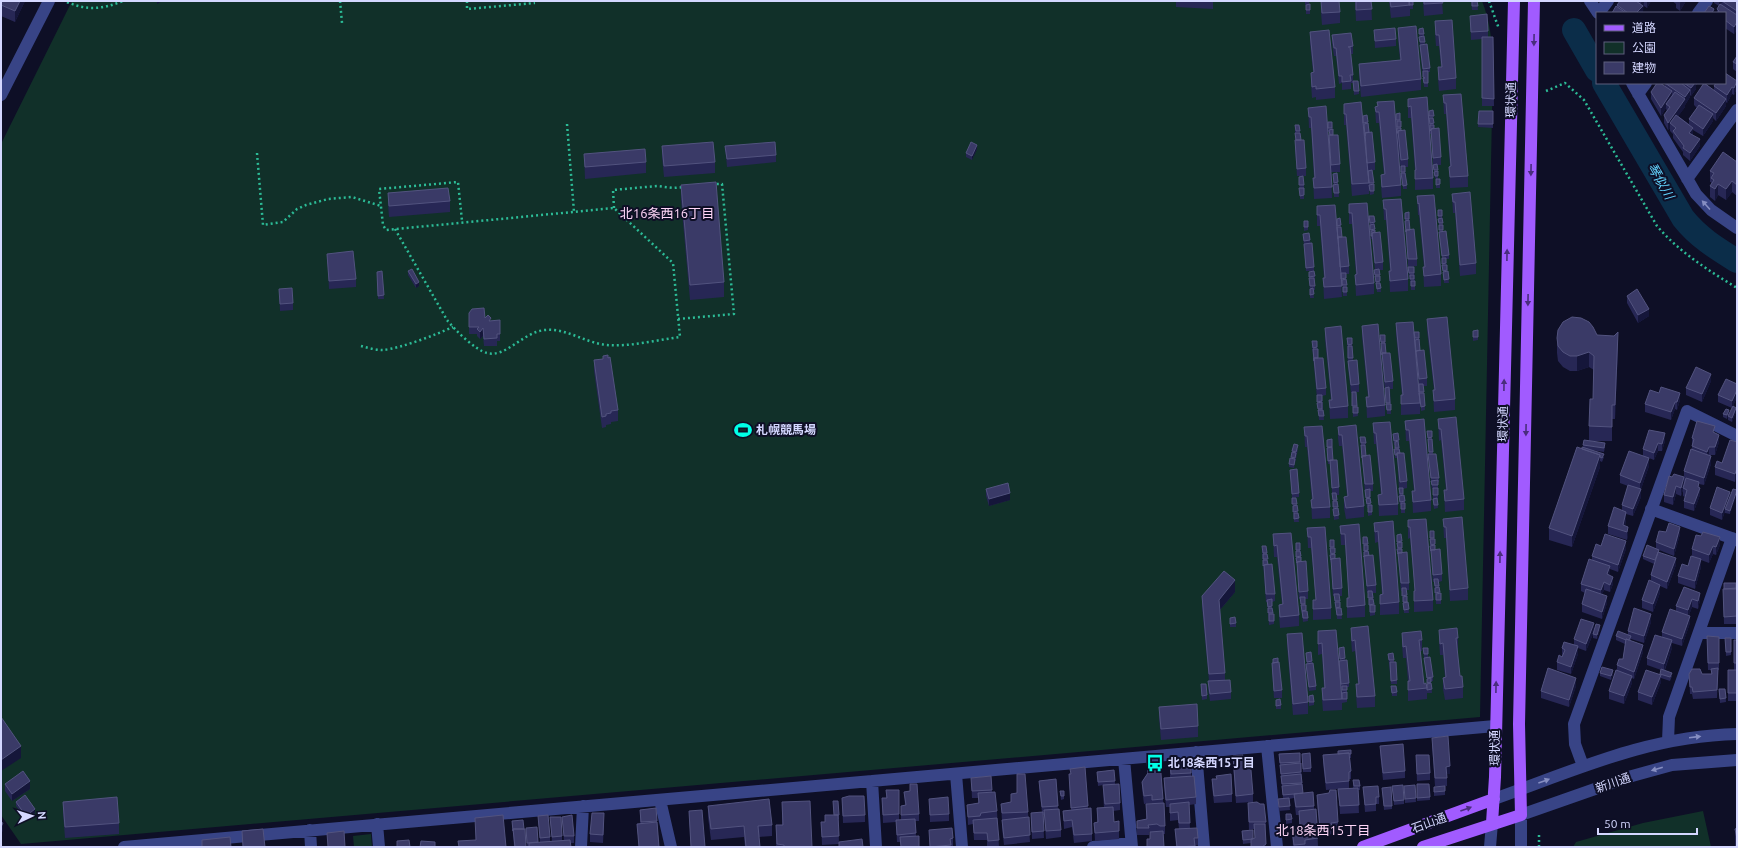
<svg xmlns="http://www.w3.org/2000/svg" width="1738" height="848" viewBox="0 0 1738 848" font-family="Ubuntu,'Noto Sans JP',sans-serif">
<rect width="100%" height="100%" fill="#0e0f26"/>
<path fill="#113029" d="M72 1H1482C1490 21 1492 41 1493 63L1480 717 21 844 1 815V144Z
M1703 811 1711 847H1573L1576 842 1643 823Z
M371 834 372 847H354L353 836Z"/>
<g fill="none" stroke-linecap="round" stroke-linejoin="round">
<path stroke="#0b2d49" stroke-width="24" d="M1574 30 1597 70
M1604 83 1683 218C1698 237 1716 248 1737 261"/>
<path stroke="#2cbb96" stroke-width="2.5" stroke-dasharray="2 3" stroke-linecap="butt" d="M340 1 342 23
M467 1V9L535 3
M1489 1 1499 29
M67 2C87 11 103 9 123 1
M1546 91 1565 83 1584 100 1657 226C1679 252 1708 270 1737 288
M567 124 574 212
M257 153 263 225 283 222 297 209 306 205 328 199 352 197 381 206
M614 208 613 190 657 186 673 188 684 187
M395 229 447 320C455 330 475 350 487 353 506 358 523 332 545 330 567 328 585 343 607 345 630 347 656 340 680 337L673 263 614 208 386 230 383 225 379 189 458 182 462 221
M678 319 734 314 722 184H713
M361 346C368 348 376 350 383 350 402 348 435 335 453 327
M1539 847V835"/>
<path stroke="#384486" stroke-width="12" d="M1590 1 1598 13
M1599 13 1608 1
M1698 13 1707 1
M1632 83 1696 194 1711 210 1737 228
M1638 94 1646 83
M1 95 49 1
M1687 179 1737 110
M1651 509 1737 540
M1700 633H1737
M1668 741 1669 717 1732 538
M1267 746 1277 847
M1196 752 1204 847
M1124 759 1132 847
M1583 766 1575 744 1574 724 1687 411 1737 436
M956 774 962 847
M872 781 876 847
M1494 799C1576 770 1648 736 1737 734
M660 800 671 847
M377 824 379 847
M310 830 311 847
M124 847 1495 726
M581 847 583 806
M1093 847 1131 843
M1490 847 1492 823
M1521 847V815L1632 776 1672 765 1737 760"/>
<path stroke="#a15bff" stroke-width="12" d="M1492 823 1495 777 1514 1
M1363 847 1494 799
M1423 847 1521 815 1519 724 1534 1"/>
</g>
<path fill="#272755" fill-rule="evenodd" d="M1 1H25L15 22 1 16Z
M1176 1H1213V9L1176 7Z
M1305 1H1309V4H1310V14H1306V5H1305Z
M1321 1 1340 12V23L1322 25 1321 13Z
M1355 1H1371L1372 20 1356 21Z
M1389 1H1413V9H1410V16L1391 18Z
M1423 1H1442L1443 14 1424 16Z
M1471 1H1477L1478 10H1472Z
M1620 1H1651L1647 8 1644 6 1643 8V13H1611L1617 7V5Z
M1672 1H1686L1680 11 1676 8V4Z
M1714 1H1737V30L1734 34 1725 28V13H1717V9L1719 6 1714 3Z
M1470 16 1488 31V37H1493L1494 106H1482V39L1471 40Z
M1435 21 1456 78V89L1439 91 1438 79V67H1441L1439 46H1436L1435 33Z
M1398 28 1421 79V90L1361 97 1359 75V64L1400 60 1398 39Z
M1419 29 1424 34 1425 45 1430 68V72H1428V87H1424L1420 49Z
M1374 30 1396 39V46L1375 48Z
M1310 32 1335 87V98L1316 100V97L1312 98 1311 84V73L1313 72 1310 43Z
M1332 35 1353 46V54H1351L1353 75V83H1351V89L1342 90V83L1339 84 1336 56H1334L1332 43Z
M1737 56V72L1733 69V62Z
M1353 81 1359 91V94L1354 95Z
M1665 83H1698L1696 85V89L1691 96 1690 95V97L1685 105V107L1678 116 1689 124V119L1697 108 1694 105V98L1714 90V86L1716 83 1737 88 1734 95 1732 94 1727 103 1726 102V106L1716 121 1713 118V121L1703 136 1693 130V135L1700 146 1690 161 1683 155V152L1673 138V134L1670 131V128L1668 130 1664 123V115L1667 112 1666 108 1661 116 1651 99V92L1665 86Z
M1461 94 1468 176V187L1450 188 1449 167 1450 166 1446 114H1444L1443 95Z
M1427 97 1433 178V189L1415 190V170L1411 118H1408V99Z
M1344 104 1363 117 1368 122 1375 162V170L1368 171 1369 183V194L1352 196 1346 125H1344Z
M1375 107 1396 124V114L1400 113 1401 130 1408 159V167H1405L1407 189H1403L1397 137 1401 185V196L1382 198 1381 186V175H1384L1379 123H1376Z
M1308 108 1329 142V132H1328V122H1332L1333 135 1340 164V172H1331L1332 198 1314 199 1313 178H1314L1311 128H1309Z
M1433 110 1434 128 1441 157V165H1437L1438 179H1440V188H1436V180L1434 175 1431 134H1430L1429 122V111Z
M1479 111H1493V128L1478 127Z
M1295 125H1299L1301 140 1306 168V176H1297L1295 148Z
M662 146 715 162V173L664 177 662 157Z
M725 146 776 155V162L727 167Z
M977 149 972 160 966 157V153Z
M1737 150V160L1736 159V151Z
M584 154 646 162V173L585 179Z
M1737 162V196L1732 192 1726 200 1718 195 1715 201 1710 197V186L1711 184V182H1710V171Z
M1372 170 1374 194 1370 195 1368 175Z
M1337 173 1339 197H1334L1333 174Z
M1299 177 1304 185V199H1300Z
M681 185 724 282V297L690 300 681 200Z
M388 193 450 201V212L389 217 388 204Z
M1452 194 1476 263V274L1460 276 1455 213H1453Z
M1434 195 1441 274V286L1424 287 1423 267H1424L1419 215H1418L1417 196Z
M1401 199 1408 279V291L1390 292 1389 271H1390L1386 220H1384L1383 200Z
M1367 203 1374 283V294L1356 296 1355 275 1356 274 1352 224H1349V204Z
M1317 206 1339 256 1337 219 1340 218 1342 237 1349 266V274H1346L1347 296H1343L1342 283H1341L1342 297 1324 299 1323 278H1324L1320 226H1317Z
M1442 210 1443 232 1449 255V259H1446L1449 283H1444L1438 214Z
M1409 212 1410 230 1417 259V266L1410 267H1414L1415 281V290H1411L1410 277H1409L1405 224V213Z
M1369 216H1374L1375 232 1383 262V270H1379L1381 292H1377L1376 285 1375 279 1374 270H1375L1372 239H1371L1370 228Z
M1304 221 1308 227V230L1304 231Z
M1303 234 1310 240 1314 267V271H1306L1304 248Z
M327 254 356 279V287L329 289Z
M382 271 384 299H378L377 275Z
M408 271 419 286 416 288 408 275Z
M1309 272 1315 276V290H1313L1314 298H1310Z
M279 289 293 303V310L280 311Z
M1627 296 1649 316 1638 323 1627 303Z
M469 313 491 321 500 320V341H497V346H484L483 336 480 339 477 336V334H469Z
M1427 319 1455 399V410L1434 412 1433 390H1434L1427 330Z
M1396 323 1414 336 1419 332 1420 350 1427 378V386H1423L1425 410 1421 411 1420 400V414L1401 415V395H1402L1396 334ZM1416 356 1419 385V394Z
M1362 326 1385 405V416L1367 418 1366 397H1368L1362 337Z
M1325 328 1348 406V418L1330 419 1329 400H1331L1325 339Z
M1478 330V340L1473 341V331Z
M1380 335H1385L1386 353 1393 381V389H1390L1391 414H1387Z
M1597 335 1618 347 1615 419H1612V441H1589V426L1593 399 1594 370 1589 367 1577 371H1570L1563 367 1558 361 1557 353V338Z
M1352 338 1353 360 1359 384V392H1356L1358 416 1353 417 1352 393H1351L1348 368 1347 342Z
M1317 341 1318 358 1326 388V395L1322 396 1324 420H1319L1312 345Z
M603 359 618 410V421L611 422V424L606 425V427L602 428 594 371V360Z
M1711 381 1702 402 1686 395V388Z
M1737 384V397L1732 408 1718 402V395Z
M1680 400 1677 410 1675 409 1671 420 1645 412V404Z
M1729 410 1727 419 1723 417V414Z
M1736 412 1732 422 1728 420V416Z
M1424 419 1431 500V511L1413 513 1412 491H1414L1409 441H1406L1405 421Z
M1438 419 1464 499V510L1445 512 1444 490H1446L1441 440 1439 441Z
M1373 423 1398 504V515L1379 516 1378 495H1381L1376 444H1374Z
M1356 425 1364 506V517L1346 519 1344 508V497L1347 496 1342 446H1339L1338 438V427Z
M1304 427 1330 507V518L1312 519 1311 500H1312L1307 447H1305Z
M1427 431 1432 437 1433 454 1439 478V482H1438V499H1437L1438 508 1434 509 1433 503V489H1432L1431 482 1428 458 1429 454Z
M1398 433 1400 453 1407 481V488L1403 489V495L1405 501V513H1401V505H1400L1399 499V488L1397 458H1395V445H1394L1393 437V434Z
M1715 433 1719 442 1715 455H1709L1711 464 1704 485 1699 484 1700 495 1694 511 1684 508V501L1685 497 1683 496V490L1681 496 1676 494 1673 505 1664 502V495L1672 477H1684V471L1692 449V438Z
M1360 437 1366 443 1365 447 1366 456 1373 484V491H1370L1371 505H1372V515L1368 516V508H1367L1365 492Z
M1332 439 1333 460 1339 487V495H1336L1339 519 1334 520 1330 464H1328L1327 452V440Z
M1584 440 1605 447 1604 452 1592 450 1604 457 1602 462 1600 461V467L1572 547 1549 540V528L1582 449 1583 447Z
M1665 441 1662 451H1658L1654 460 1649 458V466L1641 489V497L1633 516 1626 514V520L1625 526 1628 535 1627 540 1608 534V526L1622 510V505L1628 486 1620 483V475L1643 456V449Z
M1737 442 1735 482 1715 475V467L1722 463Z
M1298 449 1294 468 1289 467V464L1291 458 1292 451Z
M1290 470 1299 493V497L1292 498Z
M986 489 1010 500 989 506 986 496Z
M1733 489 1730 514 1725 513V511L1722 520 1710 515V508L1730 498Z
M1292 498 1297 505 1299 522H1294Z
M1443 519 1468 588V600L1450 601 1446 538H1444Z
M1408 520 1433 600V611L1414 612V591H1415L1410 538 1408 539Z
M1393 521 1399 602V614L1380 615V595L1382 594 1378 542 1375 543 1374 523Z
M1359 524 1365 605V617L1347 618V598H1349L1345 545H1341L1340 526Z
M1325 527 1331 608V619L1313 620V600H1316L1311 548H1308L1307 528Z
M1434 531 1435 550 1442 574V581L1439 582 1440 593H1441V604H1436L1434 582H1433L1431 555 1430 550V535Z
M1666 532 1680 534 1674 556 1659 550V552L1676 565 1667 589 1660 586V593L1653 612 1642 608V600L1651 581V575L1654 564 1643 559V556L1656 549V542Z
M1291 533 1299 615V626L1280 628 1279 616V605L1282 604 1277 557H1274L1273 534Z
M1401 534 1402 553 1409 583V590H1406L1407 602H1408L1409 613H1404L1402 591H1401L1398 558 1397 553V538Z
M1363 537H1367L1369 555 1376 585V593H1373L1374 605H1375V615L1370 616 1368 593H1367L1364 561Z
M1334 540 1335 558 1342 588V596H1339L1342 619H1337L1334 596H1333L1331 564 1330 559V544Z
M1296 543H1300L1301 561 1308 591V599H1305L1306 611H1307L1308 621 1303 622 1300 599H1299L1297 567 1296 562Z
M1720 545 1716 555 1713 554 1709 563 1701 560V567L1695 589 1678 583V576L1688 566 1692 556V549Z
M1266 546 1268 564 1275 594V601L1272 602 1273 614H1274V624L1269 625 1267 602H1266L1262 550Z
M1601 546 1626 549 1618 572 1610 569 1609 575 1613 584 1610 592 1604 590 1602 594 1607 603 1602 619 1582 612V604L1585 593 1581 591V584L1592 560V556Z
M1684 587 1700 600 1698 609 1692 607 1689 615 1690 623 1682 646 1672 643V648L1665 670 1672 676 1670 681 1661 678V682L1652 705 1638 700V692L1660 674 1661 670 1647 665V658L1662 637V632L1676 611V606Z
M1737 588V624H1724L1723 589Z
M1235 592 1220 610 1225 673V680L1231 692V699L1210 701 1208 689 1209 681 1202 607V596Z
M1230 618 1236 623V627H1230Z
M1651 622 1644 643 1631 639 1630 641 1643 652 1634 679 1632 678V683L1624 704 1609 699V691L1617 671V665L1623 659 1625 644 1616 640V636L1628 635V631Z
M1351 628 1375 696V707L1357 708 1356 695V684H1358L1355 651 1352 652 1351 639Z
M1600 629 1597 639 1593 638V634L1586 651 1578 648V654L1571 674 1557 670V662L1563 656H1562V648L1574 645V639L1594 630Z
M1439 630 1458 638V649L1457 650 1460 676 1463 687V698L1445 700 1443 689V678L1445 677 1443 655H1440L1439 641Z
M1318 631 1342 699V710L1323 711 1322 699V688H1324L1322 654 1318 655Z
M1402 633 1422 640V651H1420L1424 684 1427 688V699L1408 701V681L1406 658H1403L1402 644Z
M1287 634 1308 702V714L1293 715 1287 645Z
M1707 636 1719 637V670H1718L1717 698 1693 699 1692 694H1690L1689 674H1711V670H1708Z
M1725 638H1731V655L1726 656Z
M1734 640H1737V701H1728V670H1734Z
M1339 648 1345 658 1349 683V687H1347V702L1342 703V688H1341Z
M1423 648 1428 654V657L1424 658Z
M1306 653 1312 661 1316 686V690L1309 691 1306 667V664H1307Z
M1393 653 1394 662 1397 680V684H1391L1388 654Z
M1424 658 1433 677V681H1431L1432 693H1427V681Z
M1273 659 1282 690V698H1274L1272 670V663H1273Z
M1600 673 1613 674 1611 680 1600 676Z
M1201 684 1207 695V699L1202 700Z
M1391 686 1397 692V696H1392Z
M1576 686 1569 707 1541 698V691Z
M1719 689H1725L1726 702 1720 703Z
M1309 696 1314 702V705L1309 706Z
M1276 700 1281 705V709H1276Z
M1159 707 1198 726V737L1161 740 1159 718Z
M1432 738 1450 774H1447V786H1435L1432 745Z
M1380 746 1405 771V778L1383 780 1380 753Z
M1351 750V758H1350L1351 771V779H1349V788H1353V780L1360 786V790H1358L1359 813 1340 814 1338 789 1326 790 1323 763V755L1338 754V751Z
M1300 753 1303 793 1314 806V809L1317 824 1318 846 1308 847H1293L1292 830 1300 829 1299 815H1296L1294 798 1289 799 1290 810 1279 811 1278 799 1283 798 1280 769 1279 754Z
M1416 755 1430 773V780L1417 781Z
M1233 756 1253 794V802L1236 803 1233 763Z
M1302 758 1311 768V772H1303Z
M1191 760V776L1196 797V804L1189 805 1190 828 1198 838V845L1194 846 1195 847H1176L1175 829H1179L1178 820 1170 821V807H1166L1164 786V778H1170V762Z
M1147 762 1163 799 1165 826V834H1163L1164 847H1147V839H1150V832H1149V835H1137V821L1146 819V804H1152V803L1144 804 1142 789V782L1147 774Z
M1085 767 1088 809 1092 834V841L1074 843 1072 827 1064 829 1063 811 1071 810 1069 774Z
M1114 770 1115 784 1120 803V810L1113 811 1114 822 1119 831V839L1095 841 1094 823 1097 822V808H1104L1103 793V785L1098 786 1097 772Z
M1017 774 1028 812 1030 842 1004 845 1002 828V821L1001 804 1011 802 1017 793Z
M991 776 992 792 997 811 999 847H987V840H974L973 824 968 825 967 805 978 803V798H972L971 778Z
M1056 779 1058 809 1061 830V837L1046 839 1044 815H1043L1044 838 1032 839 1031 813 1042 812 1039 788V781Z
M1212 779 1232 794V802L1214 803 1212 787Z
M5 784 30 789 12 801 5 791Z
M910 784 919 814V821H915L916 836 900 842H897L896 822 883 823 882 798H886V790H899V820H901V806L905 805 904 792 910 791Z
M1417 784 1430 797V800L1417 801Z
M1415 785 1416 802 1405 803 1404 786Z
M1392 786 1404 800V804L1394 805Z
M1363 787 1379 797V804H1376V811L1365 812Z
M1434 787 1445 791V795L1434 796Z
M1382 788 1392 806V809L1384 810Z
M1060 791H1064V799L1061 800Z
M1317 795 1338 822V830L1332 831V834L1320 836 1317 803Z
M842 798 865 815V822L843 823Z
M929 799 949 814V821L930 822Z
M833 801 839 815V819H838L839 842 863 847H839V844L822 845 821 822H825L834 815Z
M16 802 35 813 26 819 16 806Z
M63 802 119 823V834L65 838 63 813Z
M782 802 812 847H776V825H782Z
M1248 803 1266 822 1265 829 1266 847H1251V843L1243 844 1242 831 1253 839H1255L1254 829 1249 830Z
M708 806 772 825V836L759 837 760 847H745L744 837 711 840 708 817Z
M656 808 659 847H639L637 824H640V810Z
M689 811 705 847H691Z
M1286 814 1292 819V823L1286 824Z
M538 816 550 837V842H552L550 817 562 836V841H564L562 817 574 836V843L527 846 526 832 537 827 538 843 540 842Z
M512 821 526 847H514Z
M604 821 603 843 590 842V834Z
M1737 828V847H1735V829Z
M929 830 953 838V846H951V847H930Z"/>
<path fill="#15163a" d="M20 1H25L15 22V11Z
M157 1H162L157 4Z
M1642 1H1644L1643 13H1636L1641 7V3Z
M1647 1H1651L1647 8Z
M1681 1H1686L1680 11V3Z
M1720 1H1723L1719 6V3Z
M1737 22V30L1734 34V27Z
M1737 81V88L1734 95V88Z
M1695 83H1696V89L1691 96V88Z
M1732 87V94L1727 103V95Z
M1690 90V97L1685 105V97Z
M1672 91V99L1666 104V108L1661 116V108Z
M1685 99V107L1672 125 1670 123V128L1668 130V123Z
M1726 99V106L1716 121V113Z
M1713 114V121L1703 136V129Z
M1693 128V135L1689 133Z
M1700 139V146L1690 161V153Z
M977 145V149L972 160V156Z
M1732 181V192L1726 200V189Z
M1718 184V195L1715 201V189Z
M419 282V286L416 288V284Z
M1649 309V316L1638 323V315Z
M483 328V336L480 339V332Z
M1618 332V347L1615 419V405Z
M1589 352V367L1577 371V356Z
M1711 374V381L1702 402V394Z
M1737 390V397L1732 408V401Z
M1680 393V400L1677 410V402Z
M1675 402V409L1671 420V412Z
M1736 408V412L1732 422V418Z
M1729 410V414L1727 419V415Z
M1665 433V441L1662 451V444Z
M1719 435V442L1715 455V447Z
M1658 443V451L1654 460V453Z
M1709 447V455L1707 459V452Z
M1600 455V467L1572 547V536Z
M1711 456V464L1704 485V478Z
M1649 458V466L1641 489V497L1633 516V509L1640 490V483Z
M1737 468V475L1735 482V474Z
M1684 477V485L1681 496V488Z
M1699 482 1700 495 1694 511V504Z
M1676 486V494L1673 505V497Z
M1737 490V494L1730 514V511Z
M1730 492V500L1725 509V511L1722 520V513Z
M1010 493V500L989 506V499Z
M1626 512V520L1623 532V525Z
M1628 527V535L1627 540V532Z
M1680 527V534L1674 556V549Z
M1720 537V545L1716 555V547Z
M1626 541V549L1618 572V565Z
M1713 546V554L1709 563V555Z
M1676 558V565L1667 589V582Z
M1701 559V567L1695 589V581Z
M1610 566V573L1607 582V574Z
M1613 577V584L1610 592V585Z
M1235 580V592L1219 611V600Z
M1604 582V590L1601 598V590Z
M1660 585V593L1653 612V604Z
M1700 593V600L1698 609V601Z
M1607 596V603L1602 619V612Z
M1692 599V607L1688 618V610Z
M1651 614V622L1644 643V636Z
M1690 616V623L1682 646V639Z
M1594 623V631L1586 651V644Z
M1600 625V629L1597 639V635Z
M1672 640V648L1664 671V664Z
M1643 645V652L1634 679V672Z
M1578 646V654L1571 674V667Z
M1613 670V674L1611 680V676Z
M1661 675V682L1652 705V697Z
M1632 676V683L1624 704V696Z
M1576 678V686L1569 707V700Z
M21 746V758L1 771V760Z
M1450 766V774H1446V767Z
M30 781V789L12 801V794Z
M35 809V813L26 819V816Z
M3 823V831L1 834V827Z
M1266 844V847H1262Z"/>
<path fill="#3a3a67" stroke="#52537f" d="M1 1H20L15 11 1 5Z
M1321 1H1339L1340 12 1322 13Z
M1356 1H1371L1372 9 1356 10Z
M1390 1H1409L1410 5 1391 7Z
M1409 1H1413V5H1409Z
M1424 1H1442L1443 3 1424 4Z
M1472 1H1477L1478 6H1472Z
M1620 1H1636L1643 6 1636 13H1628L1617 5Z
M1722 1H1737V11Z
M1310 4V10H1306V5Z
M1720 4 1737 15V22L1734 27 1725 20V13H1718L1719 11 1717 9Z
M1616 6 1626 13H1612Z
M1709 6 1714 9 1712 13H1704Z
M1487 14 1488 31 1471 32 1470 16Z
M1452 20 1456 78 1439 80 1438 67H1442L1439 35H1436L1435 21Z
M1416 26 1421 79 1361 86 1359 64 1401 60 1398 28Z
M1395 28 1396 39 1375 41 1374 30Z
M1423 28 1424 34H1419V29Z
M1329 30 1335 87 1316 89V86L1312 87 1311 73 1314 72 1310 32Z
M1351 33 1353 46 1348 47H1350L1353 75H1350L1351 81 1342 82V76H1339L1336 48H1334L1332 35Z
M1424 36 1425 42H1420L1419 37Z
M1482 37H1493L1494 99 1482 98Z
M1427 44 1430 68 1423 69 1420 45Z
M1737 56V64L1733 62Z
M1423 71H1428V83H1424L1423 78H1425L1423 77Z
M1725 73 1737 81 1734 88 1732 87 1727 95 1714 86 1716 83H1725Z
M1353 81H1358L1359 91H1354Z
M1657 83H1660L1672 91 1661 108 1651 92Z
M1665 83H1681L1690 90 1685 97Z
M1684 83H1695L1691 88Z
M1704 83 1726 99 1716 113 1694 98Z
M1675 92 1685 99 1668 123 1664 115 1670 107 1666 104Z
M1461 94 1468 176 1450 177 1449 167 1451 166 1446 103H1444L1443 95Z
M1427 97 1433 178 1415 179V170H1416L1411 106 1408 107V99Z
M1394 101 1401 185 1382 187 1381 175 1385 174 1379 112H1376L1375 107 1378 106 1377 102Z
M1361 102 1369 183 1352 184 1346 114H1344V104Z
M1699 105 1713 114 1703 129 1689 119Z
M1326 106 1332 187 1314 188 1313 178H1315L1311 117H1309L1308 108Z
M1433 110 1434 116H1429V111Z
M1479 111H1493V124H1478Z
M1400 113V120H1396V114Z
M1367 115 1368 122 1363 123V116Z
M1676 115 1693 128 1689 133 1700 139 1690 153 1683 148 1684 146 1673 131 1676 128 1670 123Z
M1429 118H1433L1434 123 1430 124Z
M1397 121H1401V127H1397Z
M1328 122H1332V128H1328Z
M1368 123 1369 132 1365 133V136L1364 124Z
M1295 125H1299L1300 131H1296Z
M1430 125H1434V128L1431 129V130L1430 131Z
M1397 128H1401V130L1398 131V133H1397Z
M1439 128 1441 157 1433 158 1431 129Z
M1333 129V135H1330L1329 130Z
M1405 130 1408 159 1401 160 1398 131Z
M1372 132 1375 162 1367 163 1365 133Z
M1295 133H1300L1301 140H1296Z
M1329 135H1338L1340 164 1331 165Z
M1295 140H1304L1306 168 1297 169Z
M713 142 715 162 664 166 662 146Z
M775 142 776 155 727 159 725 146Z
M971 142 977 145 972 156 966 153Z
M645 149 646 162 585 167 584 154Z
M1723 152 1737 162V185L1732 181 1726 189 1718 184 1715 189 1710 186 1714 180 1711 178 1714 173 1710 171Z
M1437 164 1438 170H1434L1433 165Z
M1401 166H1405V172H1401Z
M1372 170 1374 183H1369L1368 171Z
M1438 171V176H1435L1434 172Z
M1337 173 1338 182 1334 183 1333 174Z
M1401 173H1405L1407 185 1403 186Z
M1303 176 1304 185H1299V177Z
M1436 179H1440V184L1436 185Z
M716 182 724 282 690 285 681 185Z
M1338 184 1339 193H1334L1333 185Z
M1374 184V191H1370L1369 185Z
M448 188 450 201 389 206 388 193Z
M1299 188H1304V195L1300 196Z
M1470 192 1476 263 1460 265 1455 202H1453L1452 194Z
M1434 195 1441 274 1424 276 1423 267H1425L1419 203 1418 204 1417 196Z
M1401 199 1408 279 1390 281 1389 271H1391L1386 209H1384L1383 200Z
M1367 203 1374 283 1356 285 1355 275 1357 274 1352 213H1349V204Z
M1335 205 1342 286 1324 287 1323 278H1325L1320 215H1317V206Z
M1438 210H1442V216H1438Z
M1409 212V219H1405V213Z
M1369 216H1374L1375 222 1370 223Z
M1340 218 1341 225 1337 226V219Z
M1442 218 1443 223H1439L1438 219Z
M1409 220 1410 230H1406V232L1405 221Z
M1304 221H1308V227H1304Z
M1374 224 1375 229 1370 230V225Z
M1439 225H1443V230H1439Z
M1337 227H1341L1342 237H1338V239Z
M1414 229 1417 259H1408L1406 230Z
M1375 230V232L1372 233V236H1371V231Z
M1446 231 1449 255 1442 256 1439 232Z
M1380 232 1383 262 1375 263 1372 233Z
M1309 233 1310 240 1304 241 1303 234Z
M1338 237H1346L1349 266 1340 267Z
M1312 243 1314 267 1306 268 1304 244Z
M353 251 356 279 329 281 327 254Z
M1442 258H1446V263L1442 264Z
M1442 265H1447V270L1443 271Z
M1408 267H1414V273H1409Z
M412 269 419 282 416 284 408 271Z
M1379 269 1380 275H1375L1374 270Z
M382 271 384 295 378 296 377 272Z
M1314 271 1315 276 1309 277V272Z
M1448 271 1449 279 1444 280 1443 272Z
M1341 273H1346V278L1341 279Z
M1410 275H1414V279H1410Z
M1375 276H1380V281L1376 282Z
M1309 278H1314L1315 286H1310Z
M1346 279 1347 285H1342V280Z
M1411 281H1415V286H1411Z
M1376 283H1380L1381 288 1377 289Z
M1343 287H1347V292H1343Z
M292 288 293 303 280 304 279 289Z
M1313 288 1314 294 1310 295V289Z
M1637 289 1649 309 1638 315 1627 296Z
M484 308 485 318 488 315 491 318 489 321 500 320V334H497V338L484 339 483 328 480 332 477 329 479 327H469V313L472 309Z
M1447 317 1455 399 1434 401 1433 390H1435L1427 319Z
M1572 317 1581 318 1589 322 1593 327 1597 335 1614 336 1618 332 1615 405H1612V427L1589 426 1590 399H1593L1594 356 1589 352 1577 356H1570L1563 352 1558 346 1557 338 1558 330 1563 322Z
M1413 322 1420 403 1401 404V395H1403L1396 323Z
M1378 324 1385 405 1367 407 1366 397H1369L1362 326Z
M1341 326 1348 406 1330 408 1329 400H1332L1325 328Z
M1478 330V337H1473V331Z
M1414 332H1419V338H1415Z
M1380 335H1385V342H1381Z
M1347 338H1352V344L1348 345Z
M1419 339 1420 350 1416 351V352L1415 340Z
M1312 341H1317V347L1313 348Z
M1381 343H1385L1386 353H1382V355Z
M1348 346H1352L1353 358H1348Z
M1313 349H1318V358H1314V361Z
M1424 350 1427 378 1419 379 1416 351Z
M1382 353H1390L1393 381 1385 382Z
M608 355V358L610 357 618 410 611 411V413L606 414V416L602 417 594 360 603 359V356Z
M1314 358H1323L1326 388 1317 389Z
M1357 360 1359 384 1351 385 1348 361Z
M1696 367 1711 374 1702 394 1686 388Z
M1726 379 1737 384V390L1732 401 1718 395Z
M1419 384H1423L1424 392H1419Z
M1389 387 1390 403H1386L1385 388Z
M1661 387 1680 393 1677 402H1675L1671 412 1645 404 1650 390 1659 393Z
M1352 392H1356L1357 406H1352Z
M1419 393H1424L1425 406 1421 407Z
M1317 395H1322V401L1317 402Z
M1322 402V409H1318L1317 403Z
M1386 404H1391V410H1387Z
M1733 406 1736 408 1732 418 1728 416Z
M1353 407H1358V413H1353Z
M1726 409 1729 410 1727 415 1723 414Z
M1318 410H1323L1324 416H1319Z
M1456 417 1464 499 1445 501 1444 490H1447L1441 429H1439L1438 419Z
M1424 419 1431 500 1413 502 1412 491H1415L1409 430H1406L1405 421Z
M1697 421 1715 426 1713 432 1719 435 1715 447H1709L1707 452 1692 446 1694 439 1692 438Z
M1390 422 1398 504 1379 505 1378 495 1382 494 1376 433H1374L1373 423Z
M1356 425 1364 506 1346 508 1344 497 1348 496 1342 435H1339L1338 427Z
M1322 426 1330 507 1312 508 1311 500 1313 499 1307 436H1305L1304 427Z
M1649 430 1665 433 1662 444 1658 443 1654 453 1643 449Z
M1427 431H1432V437L1428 438Z
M1398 433 1399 440 1394 441 1393 434Z
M1360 437H1365L1366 443H1361Z
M1332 439V447H1327V440Z
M1428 439H1432L1433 452H1429Z
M1584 440 1605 443 1604 448 1583 445Z
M1730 440 1737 442V468L1735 474 1715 467 1717 461 1722 463Z
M1398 441 1399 448H1395V442Z
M1294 444 1298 445 1296 452 1292 451Z
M1361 445H1365L1366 456H1362V458Z
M1332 447 1333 460 1328 461 1327 448Z
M1577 447 1600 455 1572 536 1549 528Z
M1582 447 1604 454 1602 458 1600 457V455L1582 449Z
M1394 449H1399L1400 453H1397V455H1395Z
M1691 449 1711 456 1704 478 1684 471Z
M1629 451 1649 458 1640 483 1620 475Z
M1292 452 1296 453 1295 458 1291 457Z
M1397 453H1404L1407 481 1400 482Z
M1428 454H1436L1439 478H1431Z
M1370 455 1373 484H1365L1362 456Z
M1290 458 1295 459 1294 465 1289 464Z
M1330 460H1337L1339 487 1332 488Z
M1297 469 1299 493 1292 494 1290 470Z
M1674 474 1684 477 1681 488 1676 486 1673 497 1664 495 1669 476 1672 477Z
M1686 478 1699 482 1698 487 1700 488 1694 504 1684 501 1687 490 1683 488Z
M1438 480V485H1432L1431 481Z
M1008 483 1010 493 989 499 986 489Z
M1628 485 1641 489 1633 509 1622 505Z
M1717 487 1730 492 1722 513 1710 508Z
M1399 488H1403V494H1400Z
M1433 488H1438V495H1433Z
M1370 489V497L1366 498 1365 490Z
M1733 489 1737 490 1730 511 1725 509Z
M1332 493H1336L1337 500H1333Z
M1404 495 1405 501 1400 502 1399 496Z
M1292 498H1296L1297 504H1292Z
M1370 498 1371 503 1367 504 1366 499Z
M1437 498 1438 505H1434L1433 499Z
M1333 501H1337L1338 507H1333Z
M1401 503H1405V509H1401Z
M1297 505 1298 511 1293 512V506Z
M1368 505H1372V512H1368Z
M1614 507 1626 512 1623 525 1628 527 1627 532 1608 526Z
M1338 508 1339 515 1334 516 1333 509Z
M1294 513H1298L1299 518 1294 519Z
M1462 517 1468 588 1450 590 1446 527H1444L1443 519Z
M1426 519 1433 600 1414 601V591H1415L1410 527H1408V520Z
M1393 521 1399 602 1380 604V595L1383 594 1378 531 1375 532 1374 523Z
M1669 523 1680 527 1674 549 1656 542 1659 531 1666 532Z
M1359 524 1365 605 1347 607V598H1349L1345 534H1341L1340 526Z
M1325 527 1331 608 1313 609V600H1316L1311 537H1308L1307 528Z
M1430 531H1434V538H1430Z
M1703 532 1720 537 1716 547 1713 546 1709 555 1692 549 1696 535 1701 536Z
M1291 533 1299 615 1280 617 1279 605 1283 604 1277 545 1274 546 1273 534Z
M1401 534 1402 541 1397 542V535Z
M1605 534 1626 541 1618 565 1592 556 1596 544 1601 546Z
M1363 537H1367L1368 544H1363Z
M1430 539H1435V544L1431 545Z
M1330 540H1334V547H1330Z
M1402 542V548H1398L1397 543Z
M1296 543H1300V550H1296Z
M1364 545H1368V550L1364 551Z
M1435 545V550H1431V551L1430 546Z
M1647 545 1659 550 1655 560 1643 556Z
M1262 546H1266L1267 553H1263Z
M1330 548H1335V553L1331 554Z
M1397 549H1402V553H1398V554Z
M1440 549 1442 574 1433 575 1431 550Z
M1296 551H1300L1301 556 1296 557Z
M1368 551 1369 555 1364 556V557V552Z
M1407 552 1409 583H1401L1398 553Z
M1658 552 1676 558 1667 582 1651 575Z
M1263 554H1267L1268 559H1263Z
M1335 554V558L1331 559V560L1330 555Z
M1373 555 1376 585 1367 586 1364 556Z
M1691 556 1701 559 1695 581 1678 576 1682 564 1688 566Z
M1301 557V561L1297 562V563L1296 558Z
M1340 558 1342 588 1333 589 1331 559Z
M1589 559 1610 566 1607 574 1613 577 1610 585 1604 582 1601 590 1581 584Z
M1263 560H1267L1268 564 1264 565 1263 566Z
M1306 561 1308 591 1299 592 1297 562Z
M1272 564 1275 594H1266L1264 565Z
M1224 571 1235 580 1219 600 1225 673 1209 674 1202 596Z
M1434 579H1438L1439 586H1435Z
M1649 580 1660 585 1653 604 1642 600Z
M1724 583H1736V589H1724Z
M1439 587 1440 592 1435 593V588Z
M1684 587 1700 593 1698 601 1692 599 1688 610 1676 606Z
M1402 588H1406L1407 595 1402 596Z
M1737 588V616L1724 617 1723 589Z
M1586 589 1607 596 1602 612 1582 604Z
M1368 591H1372L1373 598H1368Z
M1441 593V600H1436V594Z
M1334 594H1339L1340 601H1335Z
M1407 596V602H1403V597Z
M1300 597H1305V604H1301Z
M1272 599V606L1268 607 1267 600Z
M1369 599H1373L1374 604 1369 605Z
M1335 602H1340V607L1336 608Z
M1408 602 1409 609 1404 610 1403 603Z
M1301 605H1306V610L1302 611Z
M1370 605H1375V612H1370Z
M1268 608H1272L1273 613H1268Z
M1336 608H1341L1342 615H1337Z
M1634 608 1651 614 1644 636 1628 631Z
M1670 609 1690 616 1682 639 1662 632Z
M1302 611H1307L1308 618H1303Z
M1269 614H1274V621H1269Z
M1235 617 1236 623 1230 624V618Z
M1581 619 1594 623 1586 644 1574 639Z
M1596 624 1600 625 1597 635 1593 634Z
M1368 626 1375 696 1357 697 1356 684H1359L1355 640 1352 641 1351 628Z
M1457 628 1458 638H1456L1460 676H1462L1463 687 1445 689 1443 678 1446 677 1443 643 1440 644 1439 630Z
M1336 630 1342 699 1323 700 1322 688H1325L1322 643 1318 644V631Z
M1421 631 1422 640H1419L1424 684 1426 683 1427 688 1408 690V681H1410L1406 646 1403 647 1402 633Z
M1618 631 1631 636 1629 640 1626 639V640L1616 636Z
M1302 633 1308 702 1293 704 1287 634Z
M1655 635 1672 640 1664 664 1647 658Z
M1707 636 1719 637V663H1708Z
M1725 638H1731V652H1726Z
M1626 639 1643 645 1634 672 1617 665 1619 659H1623Z
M1734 640H1737V663H1734Z
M1564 642 1578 646 1571 667 1557 662 1559 655 1562 657 1565 650 1562 648Z
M1344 647 1345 658 1340 659 1339 648Z
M1423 648H1428V654H1424Z
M1311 652 1312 661 1307 662 1306 653Z
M1393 653 1394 660H1389L1388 654Z
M1430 657 1433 677 1427 678 1424 658Z
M1278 658V662L1273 663V659Z
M1347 660 1349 683 1341 684 1339 661Z
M1279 662 1282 690 1274 691 1272 663Z
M1390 662H1396L1397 680 1391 681Z
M1313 663 1316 686 1309 687 1306 664Z
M1602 667 1613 670 1611 676 1600 673Z
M1548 668 1576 678 1569 700 1541 691Z
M1718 668 1717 690 1693 692 1692 687H1690L1689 674 1692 669H1700L1702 674H1712L1711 669Z
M1661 669 1672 673 1670 677 1660 674Z
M1616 670 1632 676 1624 696 1609 691Z
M1646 670 1661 675 1652 697 1638 692Z
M1728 670H1737V693H1728Z
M1431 678V682L1427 683V679Z
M1230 680 1231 692 1210 694 1208 681Z
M1431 683 1432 689 1427 690V684Z
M1201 684H1206L1207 695 1202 696Z
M1342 686H1347V690H1342Z
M1391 686H1396L1397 692 1392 693Z
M1719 689H1725L1726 698 1720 699Z
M1347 692V699H1342V693Z
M1313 695 1314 702H1309V696Z
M1280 699 1281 705 1276 706V700Z
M1197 704 1198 726 1161 729 1159 707Z
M1 717 21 746 1 760Z
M1448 736 1450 766 1446 767 1447 778H1435L1432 738Z
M1403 744 1405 771 1383 773 1380 746Z
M1351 750V754H1349V753L1338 754V751Z
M1300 753V762L1280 763 1279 754Z
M1310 753 1311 768 1303 769 1302 754Z
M1349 753 1351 771 1349 772V781L1326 783 1323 755Z
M1243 755 1242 759 1250 758 1253 794 1236 796 1233 756Z
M1416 755H1429L1430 773 1417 774Z
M1191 760V773L1171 774 1170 762Z
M1160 761 1163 799 1152 800V795L1144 796 1142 782 1148 773 1147 762Z
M1301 763V772L1281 774 1280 765Z
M1085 767 1088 806 1071 808 1069 774H1071L1070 769Z
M1114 770 1115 781 1098 782 1097 772Z
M23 771 30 781 12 794 5 784Z
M1017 774H1025L1028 812 1002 813 1001 804 1011 802V794L1017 793Z
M1231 774 1232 794 1214 796 1212 779H1217L1216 776Z
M1301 774 1302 783 1282 784 1281 776Z
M991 776 992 790 972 791 971 778Z
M1194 776 1196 797 1166 800 1164 778Z
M1056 779 1058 806 1042 807 1039 781Z
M1353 780H1359L1360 786H1354Z
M910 784H917L919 814 901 815V806L906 805 904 792 910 791Z
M1119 784 1120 803 1105 804 1103 785Z
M1302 784 1303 793 1294 794 1283 795 1282 786Z
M1417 784H1429L1430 797 1417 798Z
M1403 785 1404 800 1394 801 1392 786Z
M1415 785 1416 798 1405 799 1404 786Z
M1378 786 1379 797H1376V804L1365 805 1363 787Z
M1445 786V791L1434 792V787Z
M1391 787 1392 806H1384L1382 788Z
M1358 788 1359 805 1340 806 1338 789Z
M886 790H899V814L883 815 882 798H887Z
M1330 790H1336L1338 822 1331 823 1332 826 1320 828 1317 795 1329 793Z
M1060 791H1064V796H1061Z
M995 792 997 811 981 813 980 816 968 817 967 805 979 803 978 793Z
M1313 792 1314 806 1296 807 1294 794Z
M25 795 35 809 26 816 16 802Z
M849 796H864L865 815 843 816 842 798Z
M117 797 119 823 65 827 63 802Z
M948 797 949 814 930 815 929 799Z
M1289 798 1290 806 1279 807 1278 799Z
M769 799 772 825 758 826 760 847H746L744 826 711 829 708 806Z
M810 801 812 847H784V845L777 844 776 825H783L782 802Z
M833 801H838L839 815H834Z
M1189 802 1190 823H1179L1178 812 1170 813V804Z
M1257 802 1260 804H1264L1266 822H1249L1248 803Z
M1164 803 1165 826H1160L1157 824 1148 825 1149 828H1137V821L1147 819 1146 804Z
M1113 807 1114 822 1119 821V831L1095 833 1094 823 1098 822 1097 808Z
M656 808 657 821 641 822 640 810Z
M1091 808 1092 834 1074 835 1072 820 1064 821 1063 811Z
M1059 809 1061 830 1046 831 1044 810Z
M1316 809 1317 824 1300 826 1299 811Z
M702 810 705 847H691L689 811Z
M1043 812 1044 831 1032 832 1031 813Z
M592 813H604L603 835 590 834Z
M1286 814H1291L1292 819 1286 820Z
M503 815 506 847H459L458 841 476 840 475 818Z
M548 815 550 837 540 838 538 816Z
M572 815 574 836H564L562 817Z
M825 815H838L839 836 822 837 821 822H825Z
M550 817H561L562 836 552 837Z
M1029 817 1030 835 1004 838 1002 820Z
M997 818 999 840 988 841 987 833H974L973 820Z
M915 819 916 833 897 835 896 820Z
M523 820 524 829H513V831L512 821Z
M1 822 3 823 1 827Z
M657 822 659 847H639L637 824Z
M1254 824H1265L1266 844 1262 847H1251V839L1255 838Z
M537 827 538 842 527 843 526 828Z
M952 828 953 838 950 839 951 845 930 847 929 830Z
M1197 828 1198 838H1194L1195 846 1177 847 1175 829Z
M1317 828 1318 838 1305 840V844L1294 845 1292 830Z
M1737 828V839L1735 829Z
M263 829 265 847H243L242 831Z
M513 829H525L526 847H515Z
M1253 830V839L1243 840 1242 831Z
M344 831 345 847H328L327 833Z
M1163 831 1164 847H1147V839H1150V832Z
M919 836V847H901L900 837Z
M230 837 231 847H202V840Z
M862 839 863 847H839V842Z
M409 840 410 847H397V841Z
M570 840 571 847H529V843Z
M421 841 435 842V847H420Z"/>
<defs><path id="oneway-solid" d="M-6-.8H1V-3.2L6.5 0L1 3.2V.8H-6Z"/></defs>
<g fill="#492d7d">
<use href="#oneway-solid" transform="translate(1534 40) rotate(91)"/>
<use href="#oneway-solid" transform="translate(1531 170) rotate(91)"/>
<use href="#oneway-solid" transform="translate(1507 255) rotate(-89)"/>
<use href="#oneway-solid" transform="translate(1528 300) rotate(91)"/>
<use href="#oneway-solid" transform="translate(1504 385) rotate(-89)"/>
<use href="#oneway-solid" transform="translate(1526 430) rotate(91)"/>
<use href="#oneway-solid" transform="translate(1500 557) rotate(-89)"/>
<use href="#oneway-solid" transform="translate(1496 687) rotate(-89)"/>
<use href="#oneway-solid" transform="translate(1466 809) rotate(-20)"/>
</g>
<g fill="#868ec2">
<use href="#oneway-solid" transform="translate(1706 205) rotate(-132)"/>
<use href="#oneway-solid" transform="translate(1695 737) rotate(-7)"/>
<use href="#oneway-solid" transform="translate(1657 769) rotate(164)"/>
<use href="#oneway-solid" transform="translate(1544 781) rotate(-20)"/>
</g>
<defs>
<g id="stadium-bare" transform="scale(1.38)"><path d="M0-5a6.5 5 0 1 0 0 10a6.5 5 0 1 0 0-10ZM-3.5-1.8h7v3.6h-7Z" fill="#00ffe6" stroke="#0e0f26" stroke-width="2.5" paint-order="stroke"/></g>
<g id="bus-bare" transform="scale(1.38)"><path d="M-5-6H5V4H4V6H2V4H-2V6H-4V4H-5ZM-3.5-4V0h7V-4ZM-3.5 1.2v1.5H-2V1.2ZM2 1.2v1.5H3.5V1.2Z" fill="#00ffe6" stroke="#0e0f26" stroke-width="2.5" paint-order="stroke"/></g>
</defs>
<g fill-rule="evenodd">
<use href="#stadium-bare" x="743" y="430"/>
<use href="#bus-bare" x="1155" y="763"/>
</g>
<g text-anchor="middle" stroke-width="4" stroke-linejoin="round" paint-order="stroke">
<g font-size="12" fill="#d4d7ff" stroke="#0e0f26">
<text transform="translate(1511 100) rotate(-89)" y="4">環状通</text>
<text transform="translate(1503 424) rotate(-89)" y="4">環状通</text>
<text transform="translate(1495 748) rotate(-90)" y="4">環状通</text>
<text transform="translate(1613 783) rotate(-19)" y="4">新川通</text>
<text transform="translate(1429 823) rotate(-20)" y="4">石山通</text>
</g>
<g font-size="12" font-weight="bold" fill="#d4d7ff" stroke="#0e0f26" text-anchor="start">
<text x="756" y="434">札幌競馬場</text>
<text x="1168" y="767">北18条西15丁目</text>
</g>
<g font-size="13" font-style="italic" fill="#62d5ff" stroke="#0e0f26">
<text transform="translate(1661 181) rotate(60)" y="5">琴似川</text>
</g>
<g font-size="13" fill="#ffd6f8" stroke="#0e0f26">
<text x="667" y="218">北16条西16丁目</text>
<text x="1323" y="835">北18条西15丁目</text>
</g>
</g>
<rect width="1738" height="848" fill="none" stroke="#d4d7ff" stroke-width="4"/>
<rect x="1596" y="12" width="130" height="72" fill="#0e0f26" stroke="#5d5f7d"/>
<rect x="1604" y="25" width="20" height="6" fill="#a15bff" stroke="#5d5f7d"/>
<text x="1632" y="32" font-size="12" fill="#d4d7ff">道路</text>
<rect x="1604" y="42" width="20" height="12" fill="#113029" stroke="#5d5f7d"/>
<text x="1632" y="52" font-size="12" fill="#d4d7ff">公園</text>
<rect x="1604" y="62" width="20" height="12" fill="#3a3a67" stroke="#5d5f7d"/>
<text x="1632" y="72" font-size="12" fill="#d4d7ff">建物</text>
<g transform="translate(32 816) rotate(86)" stroke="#0e0f26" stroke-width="3" paint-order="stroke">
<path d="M0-3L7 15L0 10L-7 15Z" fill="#d4d7ff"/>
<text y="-6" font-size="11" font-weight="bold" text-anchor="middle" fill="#d4d7ff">N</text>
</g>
<path d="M1598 828v6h99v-6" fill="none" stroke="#d4d7ff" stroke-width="2"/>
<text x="1604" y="828" font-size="12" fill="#d4d7ff" stroke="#0e0f26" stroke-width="3" paint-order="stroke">50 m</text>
</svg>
